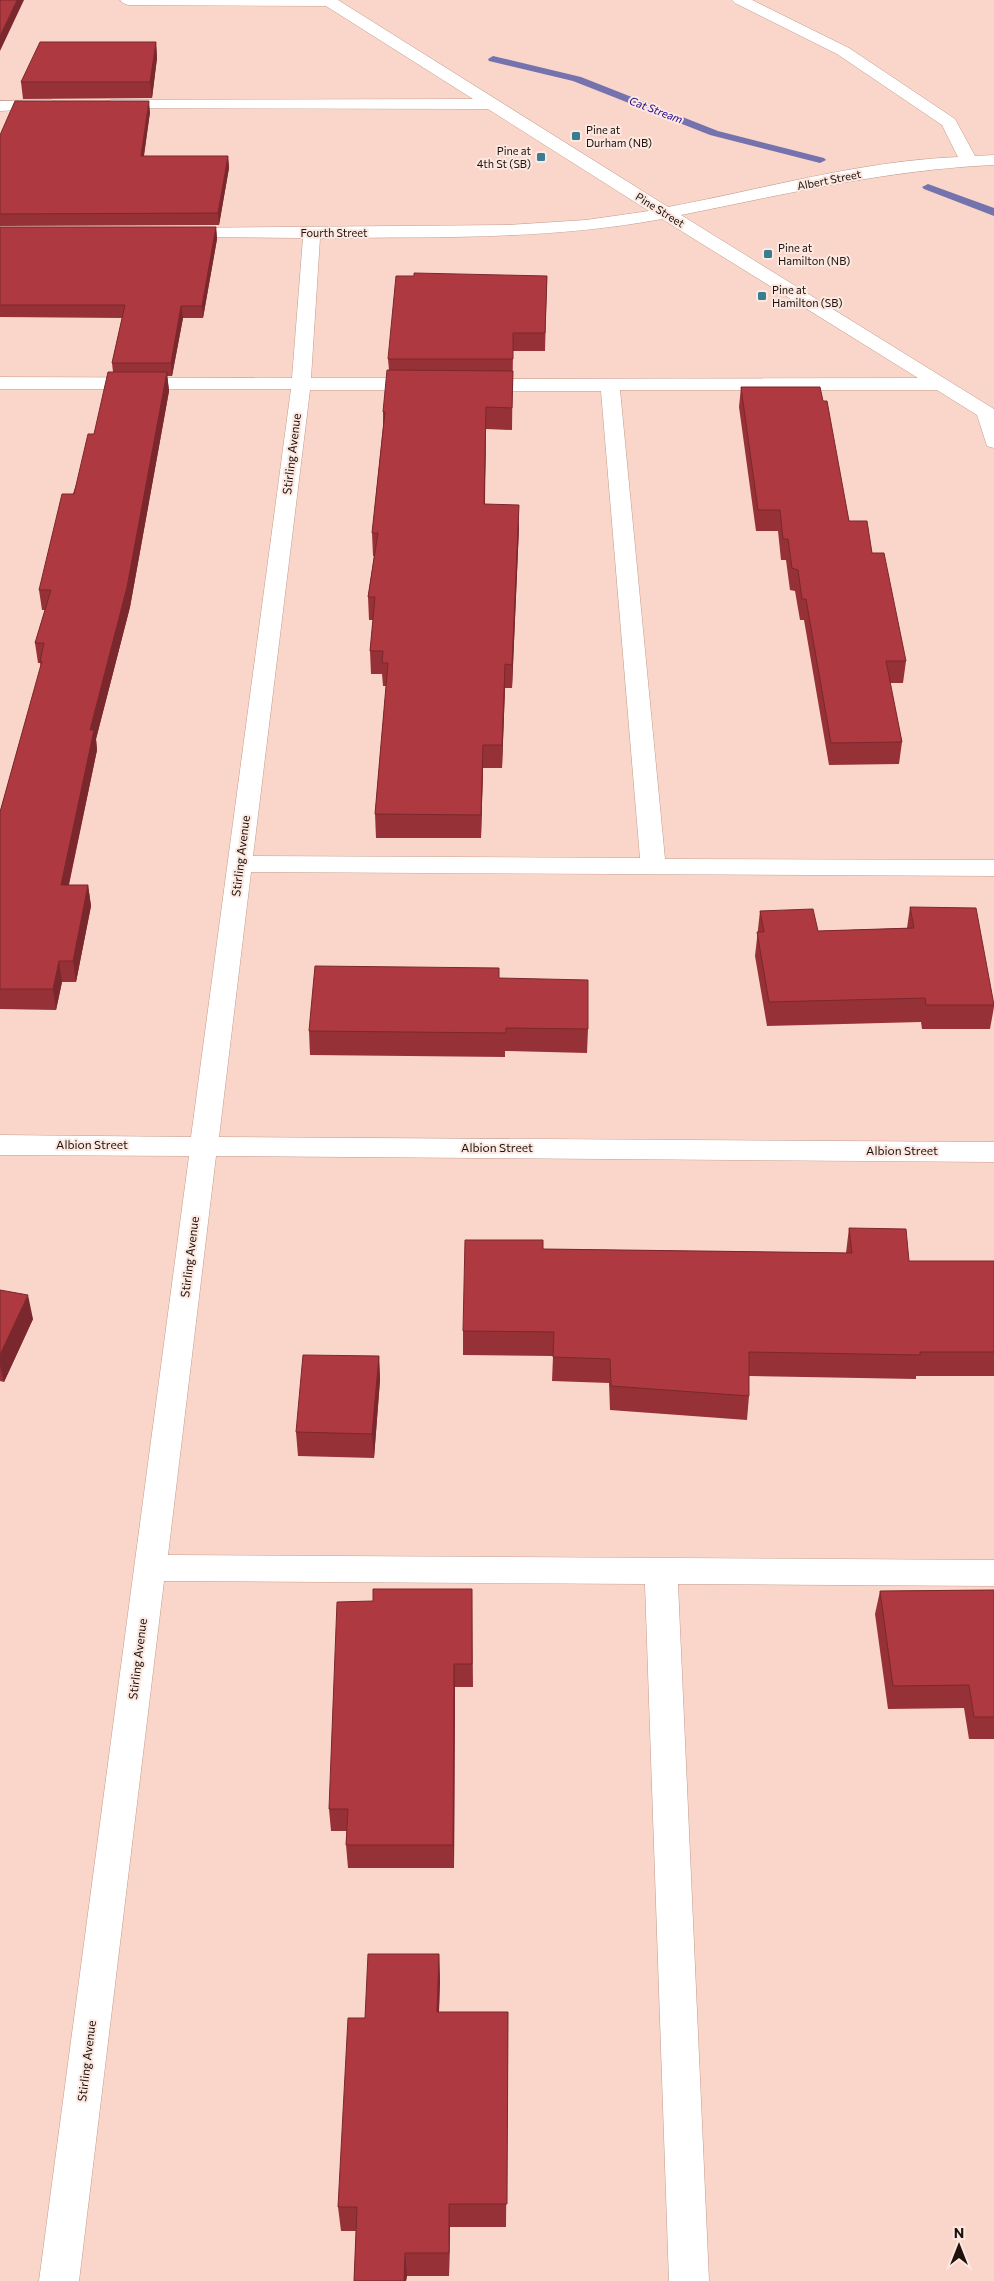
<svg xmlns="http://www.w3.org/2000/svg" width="994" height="2281" viewBox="0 0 994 2281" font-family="Commissioner,sans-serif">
<rect width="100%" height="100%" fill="#fad6ca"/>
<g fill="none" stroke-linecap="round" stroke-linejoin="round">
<path fill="#7573ad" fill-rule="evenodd" d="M493 56 581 77 718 131 824 158 826 160 820 163 710 135 573 81 489 61 488 59Z
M928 184 994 208V216L924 189 922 187Z"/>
<g stroke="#c49b8c" stroke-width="1">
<path id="minor" d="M120 0H338L668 207C764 189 860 161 958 157L942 125 837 54 735 3 732 0H752L849 48 955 119 975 156 994 155V165C885 170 787 194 681 215L994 409V448L987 446 977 415 937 390H620L665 859 994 860V876L251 872 219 1137 994 1142V1162L216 1156 168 1555 994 1560V1586L678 1584 709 2281H669L645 1584 164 1581 79 2281H39L189 1156 0 1155V1135L191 1137 291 389H0V377L292 378 303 238 179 237 173 236 170 232 173 228 507 225 586 220 649 211 488 109 105 108 103 105 105 102 111 100 473 99 326 6 128 5 123 3ZM662 219 918 378 476 379 469 381 466 385 469 389 476 391H601L640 858 253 856 310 390H423L430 388 433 384 430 380 423 378H311L320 238C435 237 549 240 662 219Z
M51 100 57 102 59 105 57 108 0 111V101Z"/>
</g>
<use href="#minor" fill="#fff" fill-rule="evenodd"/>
</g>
<path fill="#963137" d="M156 42 157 58 152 98 23 99 21 82Z
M150 112 144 156H228L229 168 219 225 0 226V135Z
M0 227H216L217 239 203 318H183L172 376H167L169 391 130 607 96 739 97 750 69 885H88L91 906 76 982H62L56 1010 0 1009V812L41 667 40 663H38L35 643 45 610H42L39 590 94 434 113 372 112 363 122 318 0 317Z
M547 276 545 351H513L512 430 486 429 485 504 519 527 512 688H505L502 768H483L481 838H376L375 814 386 686H383L382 674H371L370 651 373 620H369L368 597 374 556H373L372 533 383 427V412L389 370 388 359Z
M741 387 823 401 849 521 872 553 906 661 903 683H890L902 742 899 764 829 765 804 620H800L795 591 790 590 786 560H781L778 531H756L739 407Z
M910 907 994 1003V1007L990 1029H922L921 1022 767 1026 755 956 760 911 818 931 907 928Z
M499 978 588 1029 587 1053 505 1051V1057L310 1055 309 1031Z
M849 1228 909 1261H994V1376H916V1379L749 1376V1396L747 1420 610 1410 609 1383 552 1381 553 1356 463 1355V1331L543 1249 846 1253Z
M0 1290 33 1319 4 1382 0 1381Z
M379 1356 380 1380 374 1458 298 1456 296 1432Z
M472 1589 473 1687H455L454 1868H348L346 1845 347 1831H331L329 1809 373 1601Z
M994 1590V1739H969L964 1708 888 1709 875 1614 880 1591Z
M439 1954 440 1980 439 2012H508L506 2227H450L449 2276H407L406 2281H354L356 2231H341L338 2207 365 2018Z"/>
<path fill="#7a282d" d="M17 0H24L0 51V36Z
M156 42 157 58 152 98 150 82Z
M149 101 150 112 142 168 141 156Z
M228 156 229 168 219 225 218 213Z
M216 227 217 239 203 318 202 306Z
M181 306 183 318 172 376 171 363Z
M167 372 169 391 130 607 96 739 97 750 64 906 61 885 90 730Z
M486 407V429L484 527V504Z
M519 505V527L512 688V665Z
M505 664V688L502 768V745Z
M483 745V768L481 838V815Z
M88 885 91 906 76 982 73 961Z
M59 961 62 982 56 1010 53 989Z
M28 1295 33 1319 4 1382 0 1365V1355Z
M379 1356 380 1380 374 1458 372 1434Z
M454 1664 455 1687 454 1868 453 1845Z
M439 1954 440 1980 438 2037 437 2012Z
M449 2204 450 2227 449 2276Z
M405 2253 407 2276 406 2281H404Z"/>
<path fill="#af3940" stroke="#7a282d" d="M0 0H17L0 36Z
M40 42H156L150 82H21Z
M15 101H149L141 156H228L218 213 0 214V135Z
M0 227H216L202 306H181L171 363H112L125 305H0Z
M414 273 547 276 545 333H513V359H388L396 276H414Z
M387 370 513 371 512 408 486 407 484 504 519 505 512 665 505 664 502 745H483L481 815 375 814 388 663H382L383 651H370L375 597H368L378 533H372L385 412H383Z
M108 372H167L127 587 90 730H94L61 885H88L73 961H59L53 989H0V812L42 661H40L44 643H35L51 590H39L62 494H74L88 434H94Z
M741 387H820L823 401H827L849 521H867L872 553H884L906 661H886L902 742 831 743 806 599H802L798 570 792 568 788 539H783L780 510H758Z
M910 907 976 908 994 1005H926L925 998 769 1002 757 932H764L760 911 813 909 818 931 914 928Z
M315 966 499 968V978L588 980V1029L506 1028V1033L309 1031Z
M849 1228 906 1229 909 1261H994V1352H920V1355L749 1352V1396L611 1386 610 1359 553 1357 554 1332 463 1331 465 1240H543V1249L852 1253Z
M0 1290 28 1295 0 1355Z
M303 1355 379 1356 372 1434 296 1432Z
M373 1589H472V1664H454L453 1845H346L348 1809H329L337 1602 373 1601Z
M994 1590V1717H974L969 1685 893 1686 880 1591Z
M368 1954H439L437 2012H508L507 2204H449V2253H405L404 2281H354L357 2207H338L348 2018H365Z"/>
<g fill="#3c7c90" stroke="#fae8e1" stroke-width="2">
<rect x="571" y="131" width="10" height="10" rx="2.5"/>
<rect x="536" y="152" width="10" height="10" rx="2.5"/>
<rect x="763" y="249" width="10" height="10" rx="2.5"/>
<rect x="757" y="291" width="10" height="10" rx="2.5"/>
</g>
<g text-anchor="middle" stroke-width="4" stroke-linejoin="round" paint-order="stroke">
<g font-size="11" font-style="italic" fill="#2b0589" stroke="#fae8e1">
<text transform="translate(656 110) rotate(21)" y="4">Cat Stream</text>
</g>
<g font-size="11" fill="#20110c" stroke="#fae8e1" text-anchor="start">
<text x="586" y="134">Pine at<tspan x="586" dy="13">Durham (NB)</tspan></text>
<text x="531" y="155" text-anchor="end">Pine at<tspan x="531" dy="13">4th St (SB)</tspan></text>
<text x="778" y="252">Pine at<tspan x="778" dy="13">Hamilton (NB)</tspan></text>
<text x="772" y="294">Pine at<tspan x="772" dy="13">Hamilton (SB)</tspan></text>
</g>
<g font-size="11" fill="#20110c" stroke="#fae8e1">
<text transform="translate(829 180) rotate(-11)" y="4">Albert Street</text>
<text transform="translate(660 210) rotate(32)" y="4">Pine Street</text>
<text x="334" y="237">Fourth Street</text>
</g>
<g font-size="12" fill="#20110c" stroke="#fae8e1">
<text transform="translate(292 454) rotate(-83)" y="4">Stirling Avenue</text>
<text transform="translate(241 856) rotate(-83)" y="4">Stirling Avenue</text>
<text x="92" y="1149">Albion Street</text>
<text x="497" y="1152">Albion Street</text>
<text x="902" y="1155">Albion Street</text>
<text transform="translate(190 1257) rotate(-83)" y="4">Stirling Avenue</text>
<text transform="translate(138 1659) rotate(-83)" y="4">Stirling Avenue</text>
<text transform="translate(87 2061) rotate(-83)" y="4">Stirling Avenue</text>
</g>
</g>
<g transform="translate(959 2246)" stroke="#fae8e1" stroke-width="4" paint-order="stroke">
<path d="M0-4L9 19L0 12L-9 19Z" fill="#20110c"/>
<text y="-8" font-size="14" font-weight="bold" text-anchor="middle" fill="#20110c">N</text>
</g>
</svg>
